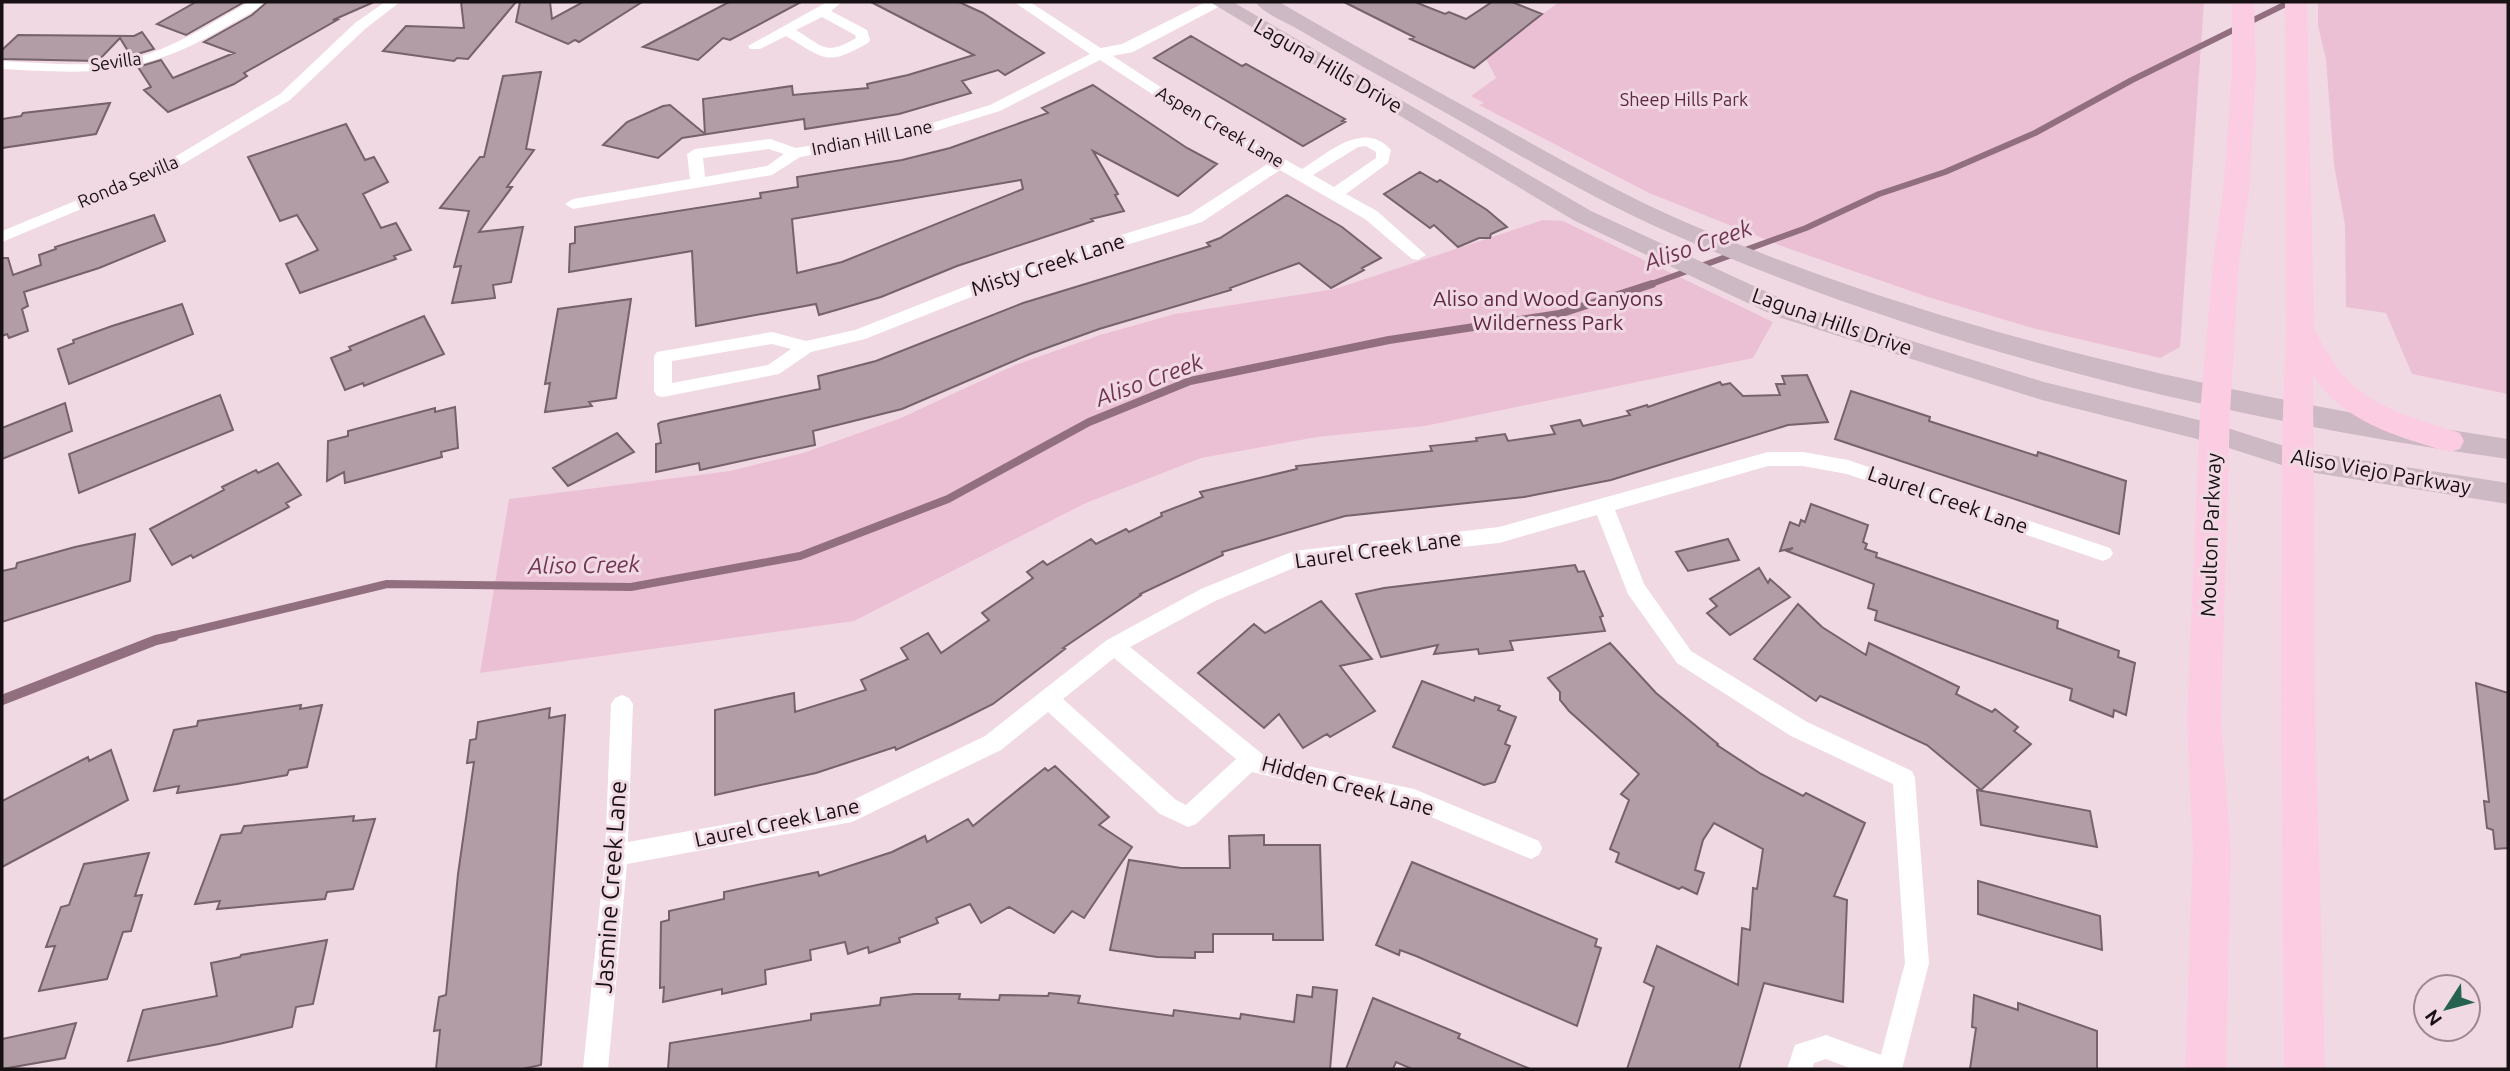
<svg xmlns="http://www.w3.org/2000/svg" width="2510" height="1071" viewBox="0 0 2510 1071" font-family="Ubuntu,sans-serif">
<rect width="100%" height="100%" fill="#f1d9e3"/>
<path fill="#ecc0d4" d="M1559 2H2204L2180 347 2160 358 2036 329 1928 297 1787 248 1649 193 1479 105 1484 103 1471 96 1496 78 1485 57Z
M2318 2H2508V394L2412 374 2386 313 2346 307 2345 225 2334 165 2326 59 2318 26Z
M1543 220 1563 221 1773 322 1753 358 1425 426 1317 437 1201 458 1086 503 854 621 480 673 509 499 730 471 803 453 901 418 1015 365 1100 335 1175 314 1335 289Z"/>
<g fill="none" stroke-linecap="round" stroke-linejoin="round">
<path stroke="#926f7f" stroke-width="6" d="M1646 286 1806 228 1879 194 1945 172 2035 133 2132 80 2290 2"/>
<path stroke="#926f7f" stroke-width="8" d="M167 637 387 584 631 587 800 556 948 499 1089 422 1190 381 1389 340 1559 314 1652 284"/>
<path stroke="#926f7f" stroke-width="10" d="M2 700 156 640 174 636"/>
</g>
<path fill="#b29ca6" stroke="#76626b" stroke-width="2" fill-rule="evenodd" d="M196 2H244L186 35 157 24Z
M267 2H374L333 20H337L244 73 247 76 234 84 168 112 144 90 151 87 138 67 161 60 173 78 234 53 204 42 252 15Z
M461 2H516L468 59 457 58 454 61 383 51 406 26 464 28Z
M520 2H550L552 19 583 2H642L579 42 575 40 568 44 516 22Z
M729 2H801L730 40 723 38 698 60 643 47Z
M871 2H959L983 13 1044 53 1005 75 998 70 962 81 971 93 899 114 805 129 804 119 682 138 658 158 603 145 627 122 663 106 670 105 705 134 703 99 792 86 793 95 868 88 867 84 908 75 974 55Z
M1344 2H1415L1445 14 1449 12 1466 19 1492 2H1512L1542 14 1474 68 1410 39 1414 37Z
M142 32 154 49 131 56 120 38 98 61 2 59V50L18 35 134 36Z
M1191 36 1242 66 1246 64 1345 119 1342 121 1345 122 1303 146 1154 58Z
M541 72 526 149 534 150 507 187H512L479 232 523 227 511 282 493 285 495 298 452 303 461 266 454 267 469 211 440 208 480 157H484L503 76Z
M1093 85 1187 148 1217 164 1178 196 1093 151 1118 194 1115 195 1124 211 1091 219 1093 221 957 266 881 297 819 315 816 304 696 326 692 251 569 272 570 244 575 243V227L761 198 760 193 798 187 797 177 902 160 950 148 1048 113 1042 108ZM1021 180 1023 189 842 262 797 273 792 219Z
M110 103 96 134 2 148V119L21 116 23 113Z
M346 124 365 160 374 157 388 182 363 194 381 228 396 223 411 250 394 256 396 259 300 293 286 264 318 250 297 215 280 221 248 157Z
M1420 172 1437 182 1440 180 1487 210 1507 227 1491 234 1490 238H1479L1458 247 1434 225 1430 228 1384 194Z
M1287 195 1342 227 1381 258 1362 268 1364 270 1331 288 1299 263 1230 288 1231 290 1099 329 1030 354 902 409 813 431 815 445 700 470 699 463 656 472V444L661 443 658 424 661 422 820 389 818 376 876 361 1023 303 1210 246 1207 243 1220 238Z
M154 215 165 241 99 268 24 292 28 306 22 309 28 331 9 338 7 334 2 336V258H8L13 275 41 265 39 255 56 249 55 247Z
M631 299 616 398 589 402 592 406 545 412 550 383 545 384 558 309Z
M182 304 193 334 69 384 58 349 74 343 73 340 112 326Z
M424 316 444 354 364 386 363 383 345 390 331 358 351 350 349 347Z
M1807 375 1828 422 1788 425 1611 480 1524 497 1345 516 1222 552 1223 555 1140 594 1141 595 1063 648 1065 649 993 704 951 725 896 750 895 747 816 773 715 795V710L794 693 795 712 866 690 861 680 908 659 901 648 928 633 941 653 989 620 982 613 1033 578 1027 572 1043 561 1047 565 1091 539 1096 544 1126 529 1129 532 1162 516 1161 513 1203 497 1200 492 1297 469 1296 466 1432 451 1430 446 1477 441 1476 438 1505 434 1508 441 1555 434 1551 426 1580 420 1583 426 1630 415 1627 411 1647 405 1648 407 1720 382 1722 385 1730 383 1743 396 1780 395 1776 384H1785L1782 376Z
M1851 391 1930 417 1929 421 2037 456 2038 452 2126 481 2119 534 1835 439Z
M220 395 233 430 79 493 69 454Z
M65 403 72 431 2 459V428Z
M455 407 458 448 441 452 442 457 345 483 344 472 327 481 328 441 348 436V431L435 408V412Z
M617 433 634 452 568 486 553 468Z
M278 463 301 495 286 503 289 507 193 558 191 555 172 565 150 529 224 490 222 487 256 470 258 473Z
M1811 504 1868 525 1863 542 1867 544 1865 549 1877 553 1876 557 2058 621 2057 628 2119 651 2118 657 2135 663 2126 715 2114 710 2113 717 2070 700 2072 689 1875 620 1877 611 1868 608 1874 584 1787 551 1793 548 1780 551 1790 522 1799 526 1801 520 1805 522Z
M135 534 130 581 2 622V571L16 568 17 563 75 547Z
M1728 539 1739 560 1688 571 1676 552Z
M1575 565 1578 572 1584 571 1603 616 1600 617 1605 631 1510 641 1513 650 1479 654 1478 649 1434 654 1438 645 1381 657 1356 594 1384 588Z
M1759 568 1768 583 1770 579 1790 597 1730 635 1707 613 1717 606 1710 599Z
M1321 601 1372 659 1340 666 1375 711 1330 737 1327 734 1303 748 1279 714 1264 728 1198 673 1254 624 1265 633Z
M1798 604 1822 627 1866 655 1869 643 1959 687 1956 694 1992 712 1995 709 2018 727 2014 731 2031 744 1981 790 1927 745 1825 698 1820 696 1816 701 1754 659Z
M1610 643 1656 693 1718 744 1717 745 1761 774 1803 796 1806 793 1865 823 1834 896 1847 900 1843 1002 1764 983 1739 1069H1627L1654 987 1644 982 1657 946 1738 985 1742 928 1750 930 1753 888 1757 889 1763 849 1714 823 1703 840 1695 870 1704 873 1697 894 1682 887 1679 889 1616 862 1619 853 1610 849 1629 800 1621 794 1639 774 1569 711 1560 700V692L1548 678Z
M1422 681 1474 701 1475 697 1500 706 1498 710 1516 717 1505 744 1510 746 1495 782 1484 785 1393 747Z
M2476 683 2508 693V848L2495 849 2493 830 2487 828 2484 801 2489 802Z
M301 705 300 709 322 705 307 767 289 770 287 775 237 784 177 793 179 786 154 791 174 730 197 726 198 721Z
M550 708 549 718 565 715 541 1065 522 1069H436L440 1030 434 1031 439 997 446 995 458 874 474 762 467 763 470 740 476 739 478 722Z
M111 750 128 800 2 867V801L88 757 89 761Z
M1055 766 1109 817 1099 825 1132 847 1084 918 1072 911 1054 933 1009 907 981 923 970 904 936 918 938 923 899 938 900 942 869 953 868 947 848 954 845 942 810 950 811 960 765 970 766 984 722 994V989L663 1002 664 987 660 988 661 922 669 920V911L724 899V892L818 872 819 876 892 852 925 836 927 842 968 819 973 826 1045 768 1048 771Z
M1977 790 2090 811 2097 847 1981 825Z
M354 816 353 821 375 819 353 889 327 892 325 899 217 909 220 901 195 904 221 835 241 833 244 826Z
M1264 835V845H1320L1323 940H1273V934H1213V952H1195V958L1157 957 1110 950 1129 860 1181 868H1230L1229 836Z
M149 853 135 896 142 895 131 931 123 932 107 979 39 991 55 946 46 947 61 907 69 905 84 864Z
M1412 862 1597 939 1595 946 1601 948 1577 1026 1416 956 1400 950 1399 955 1376 945Z
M1978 881 2100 916 2102 950 1978 914Z
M327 940 313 1004 296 1007 292 1027 219 1044 128 1061 143 1010 217 996 211 963 240 957 241 955Z
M1313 987 1337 990 1330 1069H668L670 1043 811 1020V1014L880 1005 881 998 914 994H960L959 999 999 1000 1000 995 1048 996 1049 993 1080 996 1078 1003 1173 1016 1174 1010 1240 1019 1241 1014 1294 1022 1297 995 1312 997Z
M1974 995 2018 1010V1003L2097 1031V1069H1970L1976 1028 1972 1027Z
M1373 998 1460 1034 1458 1038 1530 1069H1412L1396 1062 1393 1069H1346Z
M76 1023 65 1058 2 1069V1039Z"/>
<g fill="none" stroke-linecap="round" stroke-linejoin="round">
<path fill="#fff" fill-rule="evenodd" d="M249 2H265C254 13 237 20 224 28 140 77 95 74 2 69V61C50 63 101 70 148 54 184 42 216 20 249 2Z
M385 2H400L365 29 290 100 168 173 2 242V231L158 167 280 94 355 23Z
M827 2H842L831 11 867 30 870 40 868 43C826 67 825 59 786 36L760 49H750L748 46ZM822 17 855 35 856 38C825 56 824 47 796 30Z
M1014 2H1030L1185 103 1302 169C1328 153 1364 119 1391 150L1388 163 1346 194 1377 211 1426 255 1418 260 1412 259 1365 219 1280 170 1202 222 1024 276 865 339 811 352 779 374 663 397 657 396 654 391V356L657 352 772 332 806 341 855 330 1012 268 1190 214 1269 163 1175 109 1100 60 1000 111 915 137 800 157 772 175 573 209 565 204 573 199 690 179 687 154 695 149 770 139 796 148 913 129 990 105 1090 54ZM1366 146 1376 152V158L1334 187 1313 175 1358 147ZM769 149 784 154 767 166 705 177 703 158ZM772 344 791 349 768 365 672 383V361Z
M1768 452H1803L1848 460 2110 548 2113 553 2110 558 2103 561 1847 474 1803 466H1768L1615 510 1644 584 1691 651 1807 722 1912 771 1915 778 1929 963 1902 1069H1852L1826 1059 1814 1063 1812 1069H1787L1795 1045 1826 1035 1881 1055 1905 963 1893 784 1791 736 1677 663 1628 594 1597 515 1499 543 1303 564 1215 601 1130 647 1266 757 1414 789 1539 841 1542 848 1539 855 1531 859 1412 809 1252 772 1196 824 1188 827 1160 814 1048 712 1001 750 852 822 627 864 608 1069H583L605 855 611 704 615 698 622 695 629 698 633 704 628 842 849 802 985 736 1107 640 1201 589 1294 551 1499 527ZM1114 658 1236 759 1186 805 1176 800 1063 699Z"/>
<path fill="#fff" fill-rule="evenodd" d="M1206 2H1228L1133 52 1102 58 1093 53 1096 49 1122 44Z"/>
<path fill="#ccb9c3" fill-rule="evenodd" d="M1210 2H1233L1591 211 1793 304 2044 382 2215 424 2297 450 2508 483V504L2297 470 2213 443 2042 400 1775 316 1575 221Z
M1255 2H1279C1353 45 1428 86 1504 128 1563 161 1623 195 1685 222 1949 335 2226 395 2508 439V459C2221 419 1934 349 1668 232 1586 196 1508 148 1430 104 1387 80 1343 56 1301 31 1286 22 1266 15 1255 2Z"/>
<path fill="#fbcce2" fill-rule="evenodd" d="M2232 2H2254L2256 73 2249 192 2239 262 2230 413 2221 720 2231 852 2226 1069H2185L2193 852 2187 720 2200 413 2213 262 2223 192 2232 73Z
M2285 2H2307L2314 330C2325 347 2333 365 2347 380 2377 410 2421 420 2460 433L2464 441 2460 449 2449 452C2399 437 2342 422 2313 375L2315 707 2325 1069H2284L2281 707 2282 439 2286 331Z"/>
</g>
<g text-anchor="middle" stroke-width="6" stroke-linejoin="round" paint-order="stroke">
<g font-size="18" fill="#181114" stroke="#f1d9e3">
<text transform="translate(116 62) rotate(-8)" y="6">Sevilla</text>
<text transform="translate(1220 127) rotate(30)" y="6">Aspen Creek Lane</text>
<text transform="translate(872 138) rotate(-11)" y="6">Indian Hill Lane</text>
<text transform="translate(128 182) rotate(-23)" y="6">Ronda Sevilla</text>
</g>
<g font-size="18" fill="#5f2644" stroke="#f1d9e3">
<text x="1684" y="106">Sheep Hills Park</text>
</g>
<g font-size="21" fill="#181114" stroke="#f1d9e3">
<text transform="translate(1328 66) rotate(30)" y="7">Laguna Hills Drive</text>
<text transform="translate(1048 265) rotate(-18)" y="7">Misty Creek Lane</text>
<text transform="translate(1832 322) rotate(19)" y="7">Laguna Hills Drive</text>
<text transform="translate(2381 472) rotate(10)" y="7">Aliso Viejo Parkway</text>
<text transform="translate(1948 500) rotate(19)" y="7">Laurel Creek Lane</text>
<text transform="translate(2211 535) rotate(-88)" y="7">Moulton Parkway</text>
<text transform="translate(1378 550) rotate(-8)" y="7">Laurel Creek Lane</text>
<text transform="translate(1348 786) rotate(15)" y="7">Hidden Creek Lane</text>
<text transform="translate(777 823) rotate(-12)" y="7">Laurel Creek Lane</text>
</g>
<g font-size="21" fill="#5f2644" stroke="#f1d9e3">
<text x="1548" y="306">Aliso and Wood Canyons<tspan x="1548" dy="24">Wilderness Park</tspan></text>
</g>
<g font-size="23" font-style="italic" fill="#6f3452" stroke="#f1d9e3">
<text transform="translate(1698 245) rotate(-19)" y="8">Aliso Creek</text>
<text transform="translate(1149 380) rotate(-20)" y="8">Aliso Creek</text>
<text transform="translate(584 565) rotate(-1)" y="8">Aliso Creek</text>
</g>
<g font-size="24" fill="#181114" stroke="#f1d9e3">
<text transform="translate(611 887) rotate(-86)" y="8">Jasmine Creek Lane</text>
</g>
</g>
<rect width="2510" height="1071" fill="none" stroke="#181114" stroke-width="7"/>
<g transform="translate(2447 1008) rotate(234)"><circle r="33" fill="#f1d9e3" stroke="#9a8990" stroke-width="2"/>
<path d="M0-5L12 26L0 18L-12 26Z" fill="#256350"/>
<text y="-10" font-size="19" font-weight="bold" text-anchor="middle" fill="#181114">N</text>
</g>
</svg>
